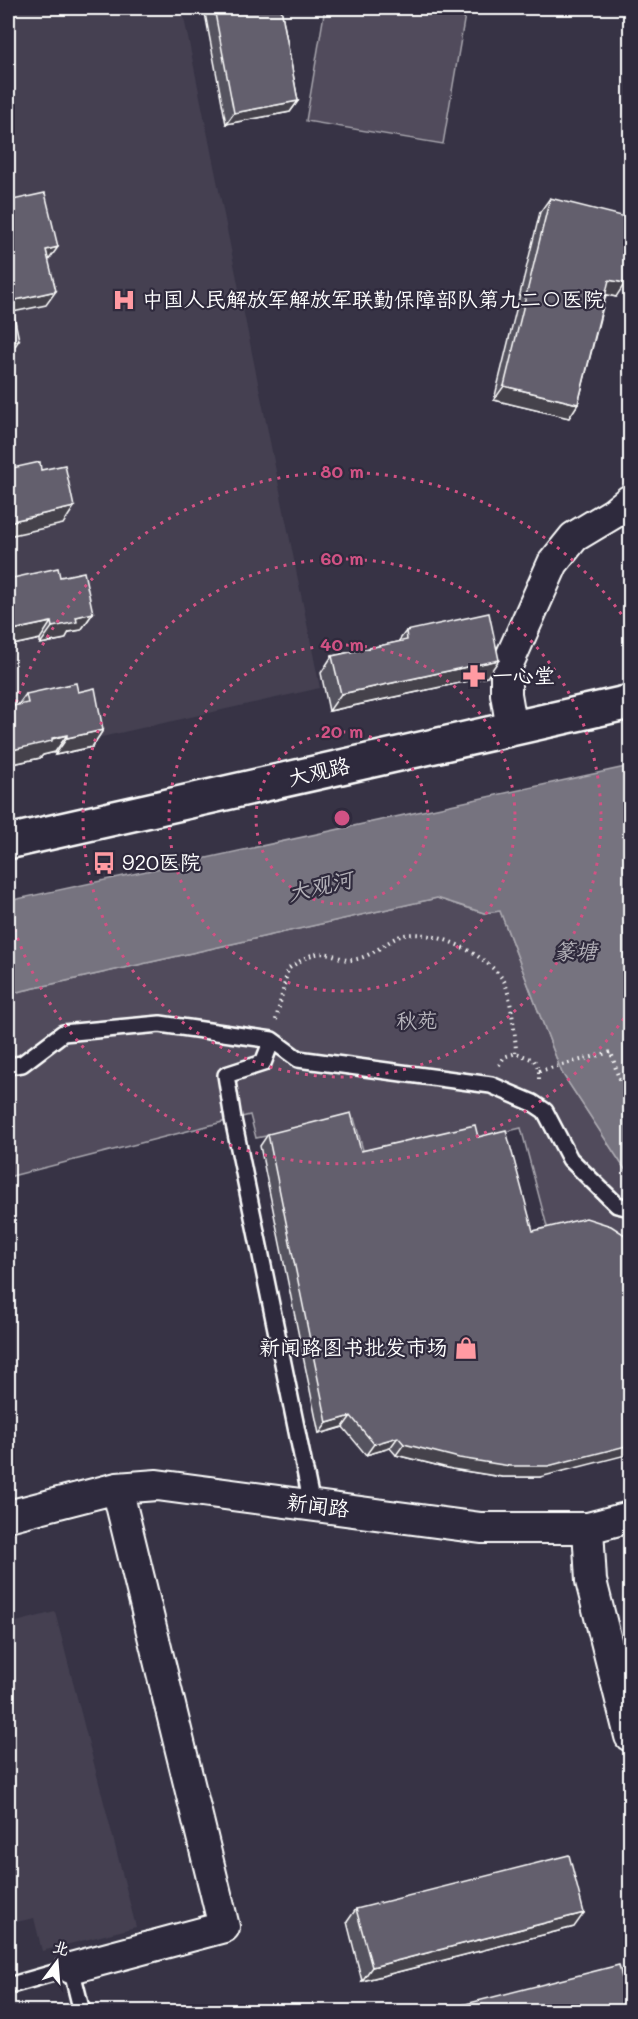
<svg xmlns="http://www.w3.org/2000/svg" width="638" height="2019" viewBox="0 0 638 2019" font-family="Mali,'LXGW WenKai TC',sans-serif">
<rect width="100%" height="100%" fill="#373345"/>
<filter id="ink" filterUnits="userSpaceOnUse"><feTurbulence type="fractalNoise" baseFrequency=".0167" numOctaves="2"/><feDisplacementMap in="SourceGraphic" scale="12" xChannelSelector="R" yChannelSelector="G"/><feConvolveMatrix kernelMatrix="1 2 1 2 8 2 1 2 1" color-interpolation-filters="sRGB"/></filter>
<g filter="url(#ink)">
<path fill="#444051" d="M8 8H182L320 688 8 758Z
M55 1612 136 1927 42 1951 34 1918 8 1924V1624Z"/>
<path fill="#514c5c" stroke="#a8a6ae" stroke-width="1.5" d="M325 8 466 9 443 144 306 121Z
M437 898 484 913 500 911 562 1073 630 1177V1245L550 1238 521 1128 367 1164 354 1118 256 1138 250 1115 8 1177V994Z"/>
<path fill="#76737f" stroke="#adabb2" stroke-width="1.5" d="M630 766V1177L562 1073 500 911 484 913 437 898 8 994V901Z"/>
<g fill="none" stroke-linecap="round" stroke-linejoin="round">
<g stroke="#fff" stroke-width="20">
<path id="service" d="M272 1040 263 1063 226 1075 233 1119 312 1505
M8 1066 22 1064 63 1033 160 1024 272 1040 298 1059 491 1085 533 1103 545 1111 570 1159 617 1205 630 1208
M8 1986 71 1968 82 2012"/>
</g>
<g stroke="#fff" stroke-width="34">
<path id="minor" d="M512 729 506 694V668L553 563 574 537 614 513 630 500
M8 1516 117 1488 157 1485 481 1528H588L630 1517
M588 1528 591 1581 630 1736
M71 1968 224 1927 117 1488"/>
</g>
<g stroke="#fff" stroke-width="38">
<path id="secondary" d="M8 842 630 702"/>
</g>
<path stroke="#fff" stroke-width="4" stroke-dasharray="1.5 4.5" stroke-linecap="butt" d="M276 1020 288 969C303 959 315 949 333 955 339 957 346 961 351 960 373 958 387 939 404 935 436 929 487 955 504 981 510 991 516 1039 516 1053
M499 1065 504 1057 516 1053 534 1060 539 1071V1082
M539 1071 611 1052 619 1079 625 1077 630 1098"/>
<use href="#service" stroke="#2f2a3d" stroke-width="15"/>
<use href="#minor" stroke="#2f2a3d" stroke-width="30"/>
<use href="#secondary" stroke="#2f2a3d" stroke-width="33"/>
</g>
<path fill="#55525e" stroke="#fff" stroke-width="1.5" d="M204 8H281L298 101 290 112 226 124Z
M550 198 616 297 606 295 578 404 569 418 494 400 540 212Z
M60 577 93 613 81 630 69 632 65 639 40 644V639L8 646V580Z
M406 631 487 677 329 711 321 673 332 656 398 642Z
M78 692 103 730 92 747 55 755V752L43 755 40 758 8 765V707L18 705 26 694Z
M268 1134 361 1151 478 1137 540 1477H502L452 1469 396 1455 390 1448 366 1455 343 1427 319 1434 260 1146Z
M356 1909 574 1927 362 1981 347 1922Z"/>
<path fill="#45424c" stroke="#fff" stroke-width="1.5" d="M298 101 290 112 226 124 234 113Z
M58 247 48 261 46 250Z
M609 280 625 283 616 297 600 293Z
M56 291 46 305 8 313 11 301Z
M19 340 10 354H8V343Z
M504 386 578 404 569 418 494 400Z
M74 507 63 524 8 536V522Z
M93 613 81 630 69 632 65 639 40 644 52 627 76 617Z
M51 622 40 639 8 646V631Z
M499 660 487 677 329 711 341 694Z
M103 730 92 747 55 755 67 738Z
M67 735 55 752 43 755 40 758 8 765V751Z
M351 1416 343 1427 319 1434 327 1423Z
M398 1437 390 1448 366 1455 374 1444Z
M404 1444 630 1445V1454L540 1477H502L452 1469 396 1455Z
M584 1913 574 1927 362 1981 372 1967Z"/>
<path fill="#635f6d" stroke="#fff" stroke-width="1.5" d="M214 8H281L298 101 234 113Z
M45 193 58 247 46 250 56 291 11 301 19 340 8 343V201Z
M550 198 630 218V263L625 283 609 280 578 404 504 386Z
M40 462 41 470 65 465 74 507 8 522V469Z
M58 568 60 577 84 572 93 613 76 617 77 622 52 627 51 622 8 631V589H10L8 579Z
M489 613 499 660 341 694 332 656 407 640 406 631Z
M76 683 78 692 95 688 103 730 67 738V735L52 738V741L8 751V707L28 703 26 694Z
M351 1113 361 1151 475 1125 478 1137 506 1130 533 1231 586 1218 611 1226 625 1235 630 1244V1445L548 1466H510L459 1458 404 1444 398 1437 374 1444 351 1416 327 1423 268 1134Z
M569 1855 584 1913 372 1967 356 1909Z
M619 1965 630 2012H434Z"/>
</g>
<g fill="none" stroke="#d15284" stroke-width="3" stroke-dasharray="3 6">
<circle cx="342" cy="818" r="86"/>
<circle cx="342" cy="818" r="173"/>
<circle cx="342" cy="818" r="259"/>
<path d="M629 1011A346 346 0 0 1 8 908M8 728A346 346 0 0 1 629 625"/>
</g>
<defs>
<g id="hospital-bare" transform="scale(1.8)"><path d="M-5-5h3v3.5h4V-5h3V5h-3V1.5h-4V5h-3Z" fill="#ff9aa2" stroke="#2f2a3d" stroke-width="2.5" paint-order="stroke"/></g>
<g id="pharmacy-bare" transform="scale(1.8)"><path d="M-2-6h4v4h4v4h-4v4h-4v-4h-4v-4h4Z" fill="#ff9aa2" stroke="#2f2a3d" stroke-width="2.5" paint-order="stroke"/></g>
<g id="bus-bare" transform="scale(1.8)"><path d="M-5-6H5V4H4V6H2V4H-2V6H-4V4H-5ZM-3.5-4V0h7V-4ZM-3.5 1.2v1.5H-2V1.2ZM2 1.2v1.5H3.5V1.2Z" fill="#ff9aa2" stroke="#2f2a3d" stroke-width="2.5" paint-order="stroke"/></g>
<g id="shop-bare" transform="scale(1.8)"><path d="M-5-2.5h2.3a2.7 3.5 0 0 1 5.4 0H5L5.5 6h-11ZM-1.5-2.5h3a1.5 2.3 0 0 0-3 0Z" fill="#ff9aa2" stroke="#2f2a3d" stroke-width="2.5" paint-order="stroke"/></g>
</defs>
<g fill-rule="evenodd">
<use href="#hospital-bare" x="124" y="300"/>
<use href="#pharmacy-bare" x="474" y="676"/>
<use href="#bus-bare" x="104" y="863"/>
<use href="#shop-bare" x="466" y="1348"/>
</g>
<g text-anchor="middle" stroke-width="4.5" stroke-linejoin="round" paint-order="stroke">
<g font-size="21" fill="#fff" stroke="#2f2a3d" text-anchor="start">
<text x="142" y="307">中国人民解放军解放军联勤保障部队第九二〇医院</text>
<text x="492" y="683">一心堂</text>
<text x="122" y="870">920医院</text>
<text x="448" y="1355" text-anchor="end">新闻路图书批发市场</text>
</g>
<g font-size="21" fill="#fff" stroke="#2f2a3d">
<text transform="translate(319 772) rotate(-13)" y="7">大观路</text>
<text transform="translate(318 1506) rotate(7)" y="7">新闻路</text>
</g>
<g font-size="21" fill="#b9b7be" stroke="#2f2a3d">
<text x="417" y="1028">秋苑</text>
</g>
<g font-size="22" font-style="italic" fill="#b4b2b9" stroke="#2f2a3d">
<text transform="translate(320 886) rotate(-13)" y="8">大观河</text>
<text x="575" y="959">篆塘</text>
</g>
</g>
<circle cx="342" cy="818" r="9" fill="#d15284" stroke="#2f2a3d" stroke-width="3"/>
<g font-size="18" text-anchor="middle" font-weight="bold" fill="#d15284" stroke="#2f2a3d" stroke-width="4.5" stroke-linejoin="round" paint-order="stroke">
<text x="342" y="478">80 m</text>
<text x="342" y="565">60 m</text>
<text x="342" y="651">40 m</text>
<text x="342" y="738">20 m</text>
</g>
<rect width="638" height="2019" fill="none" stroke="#2f2a3d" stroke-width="30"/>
<rect x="15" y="15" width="608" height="1989" fill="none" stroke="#fff" stroke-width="2" filter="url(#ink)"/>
<g transform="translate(57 1962) rotate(16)" stroke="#2f2a3d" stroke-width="4.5" paint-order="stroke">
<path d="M0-4.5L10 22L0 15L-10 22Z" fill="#ffffff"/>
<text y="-9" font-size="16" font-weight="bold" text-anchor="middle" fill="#ffffff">北</text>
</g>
</svg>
